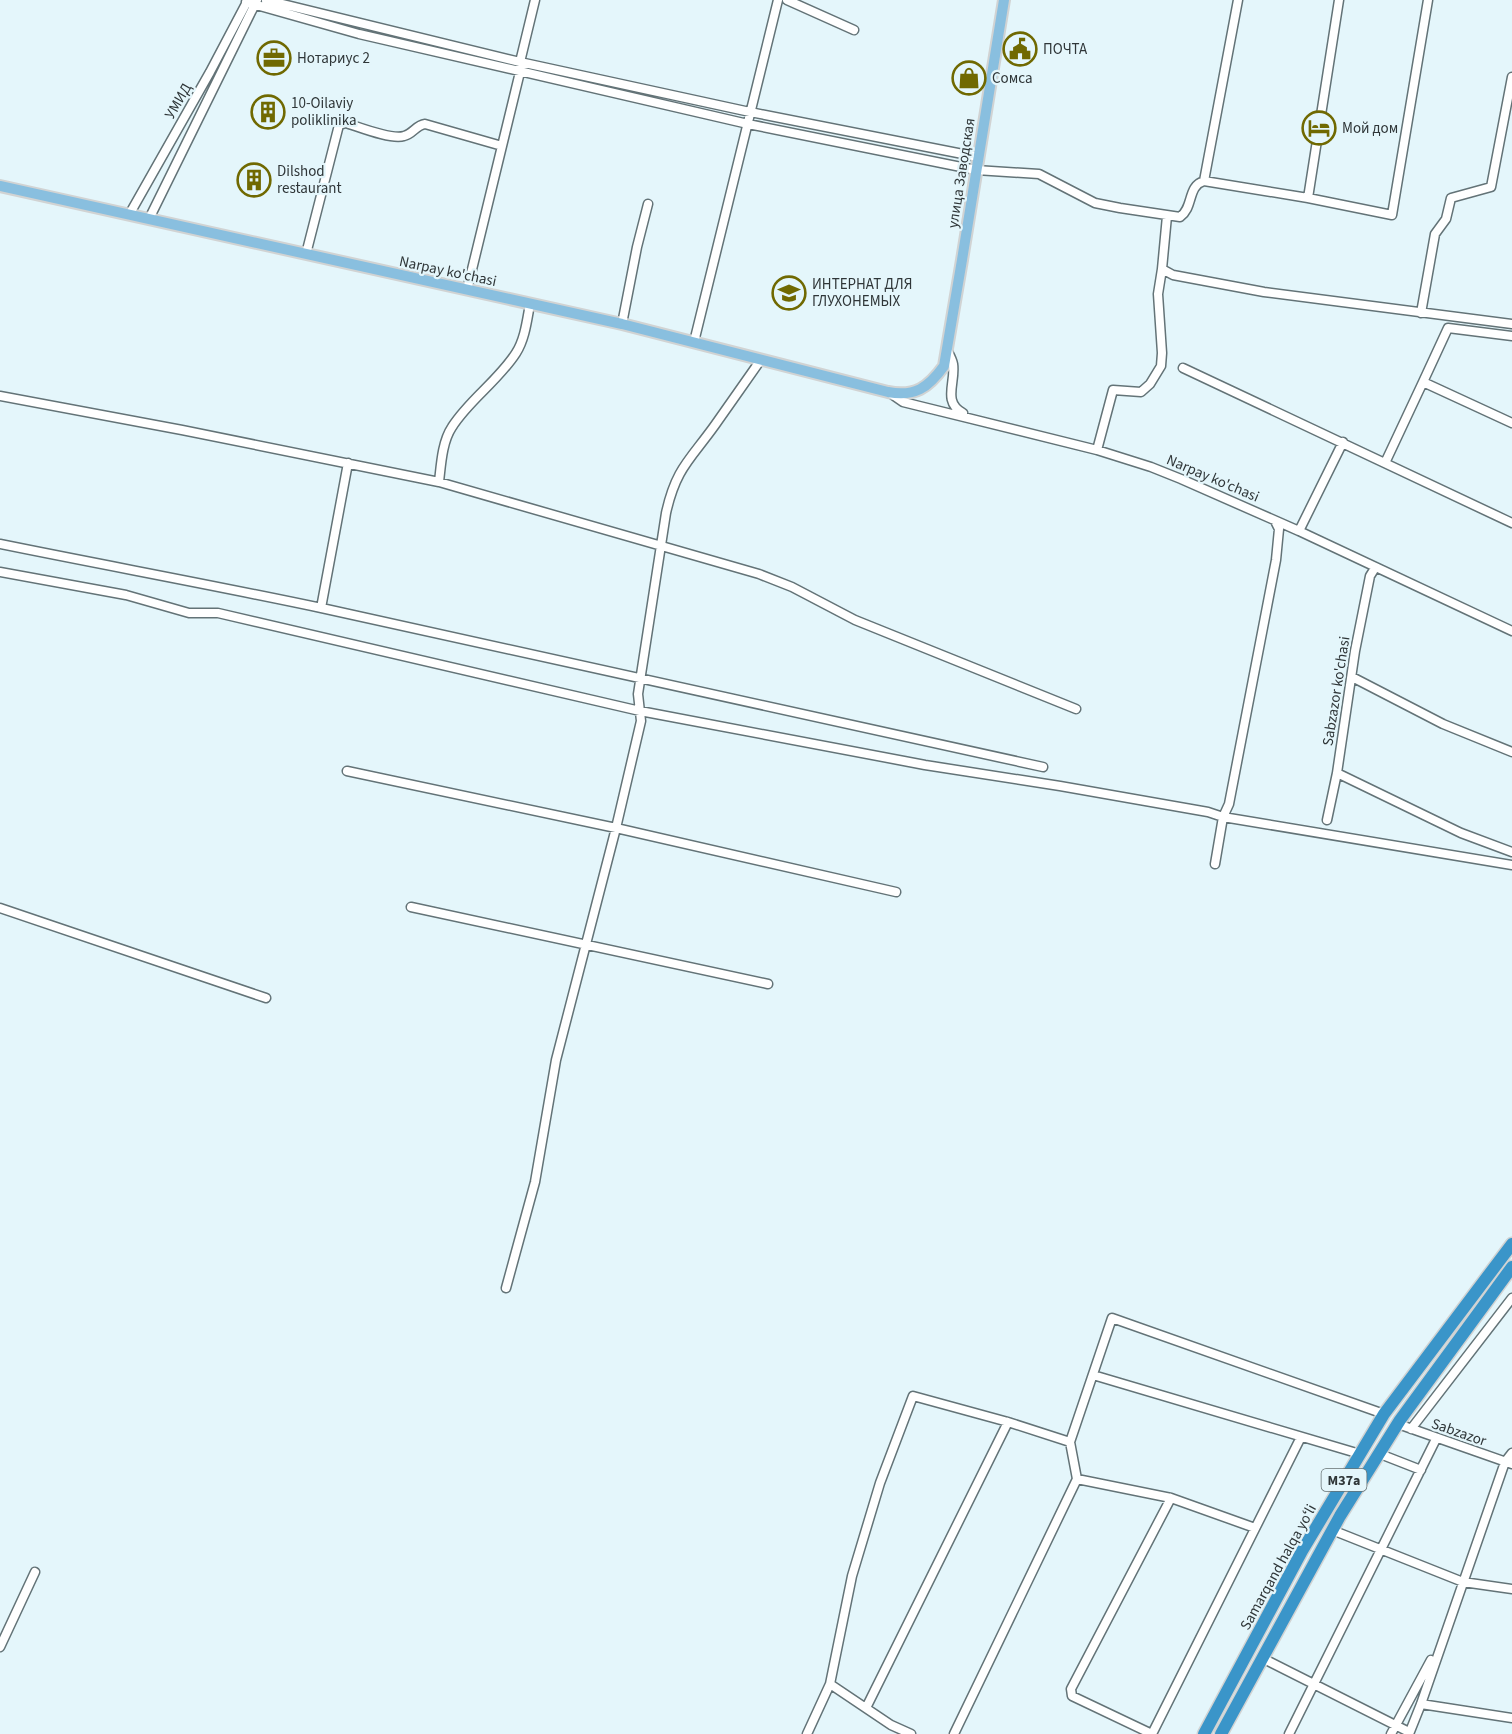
<svg xmlns="http://www.w3.org/2000/svg" width="1512" height="1734" viewBox="0 0 1512 1734" font-family="'Source Sans 3',sans-serif">
<rect width="100%" height="100%" fill="#e4f6fb"/>
<g fill="none" stroke-linecap="round" stroke-linejoin="round">
<g stroke="#637377" stroke-width="11">
<path id="minor" d="M266 0 520 62 750 112 978 157
M787 0 854 30
M246 2 359 34 748 124 976 170 1039 174 1095 203 1120 208 1180 217C1194 207 1187 186 1204 181L1308 198 1392 215 1428 0
M1204 181 1238 0
M1308 198 1339 0
M129 215 210 72 248 0
M1167 216 1162 269 1173 275 1264 292 1512 324
M149 219 257 0
M306 254 339 125 346 123C359 127 391 140 404 136 413 134 416 125 425 124L502 146
M467 290 520 72V62L535 0
M1421 313 1435 234 1446 219 1451 198 1491 187 1512 77
M622 324 637 247 648 204
M694 342 778 0
M947 350C949 354 952 359 953 364 956 382 942 402 963 413
M1183 368 1512 523
M1423 382 1448 328 1512 336
M890 393 903 402 1097 450 1151 467 1181 479 1299 531 1512 631
M0 396 182 430 439 482 759 574 792 587 855 620 1076 709
M1097 450 1113 390 1141 392 1150 384 1161 366 1162 353 1158 294 1162 269
M1385 463 1423 382 1512 423
M439 482C441 465 442 442 452 427 469 400 498 381 516 353 525 339 527 320 530 304
M1299 531 1343 442
M0 544C108 566 218 586 326 609 565 660 803 716 1043 767
M0 572 126 595 189 613H218L640 711 925 765 1060 786 1208 812 1223 817 1512 865
M321 608 348 463
M1352 677 1443 724 1512 752
M347 771 616 828 896 892
M1337 773 1461 833 1512 852
M1327 820 1337 773 1355 651 1370 576 1375 568
M1215 864 1223 817 1229 804 1276 560 1279 529 1275 521
M411 907 768 984
M0 908 266 998
M506 1288 535 1182 556 1060 616 828 641 721 638 694 666 513C676 468 690 460 715 425 730 404 745 382 760 361
M1093 1375 1360 1454
M1398 1424 1512 1464
M1411 1429 1512 1298
M1070 1442 1077 1479 1171 1498 1255 1528
M1380 1454 1421 1470
M1171 1498 1071 1689 1072 1696 1152 1734 1301 1437
M1332 1530 1463 1582 1512 1589
M0 1647 35 1572
M1262 1658 1409 1732
M830 1684 891 1725 911 1734
M1421 1704 1512 1718
M866 1708 1008 1422
M807 1734 830 1684 852 1576 880 1483 913 1396 1008 1422 1070 1442 1112 1318 1384 1414
M954 1734 1077 1479
M1289 1734 1436 1439
M1391 1734 1431 1660
M1409 1734 1421 1704 1505 1462 1512 1453"/>
</g>
<g stroke="#d1d3d3" stroke-width="14">
<path id="major" d="M0 186 622 324 888 392C915 397 928 388 944 366L962 260 1004 0"/>
</g>
<g stroke="#d1d3d3" stroke-width="15">
<path id="highway" d="M1204 1734 1302 1551 1384 1414 1512 1244
M1221 1734 1340 1516 1400 1420 1512 1267"/>
</g>
<use href="#minor" stroke="#fff" stroke-width="8"/>
<use href="#major" stroke="#89bfdf" stroke-width="10"/>
<use href="#highway" stroke="#3a95c9" stroke-width="12"/>
</g>
<defs>
<g id="civic-ring" transform="scale(1.725)"><circle r="9.5" fill="#e4f6fb" stroke="#706901" stroke-width="1.5"/><path d="M-.6-6.5H3V-4.5H.6V-3L4-1V1h2V6H-6V1h2V-1L-.6-3ZM-1.2 2.5V6h2.4V2.5Z" fill="#706901"/></g>
<g id="office-ring" transform="scale(1.725)"><circle r="9.5" fill="#e4f6fb" stroke="#706901" stroke-width="1.5"/><path d="M-6-3h4V-5.5h4V-3h4V5H-6ZM-1-4.5V-3h2v-1.5ZM-6 0V1H6V0Z" fill="#706901"/></g>
<g id="shop-ring" transform="scale(1.725)"><circle r="9.5" fill="#e4f6fb" stroke="#706901" stroke-width="1.5"/><path d="M-5-2.5h2.3a2.7 3.5 0 0 1 5.4 0H5L5.5 6h-11ZM-1.5-2.5h3a1.5 2.3 0 0 0-3 0Z" fill="#706901"/></g>
<g id="building-ring" transform="scale(1.725)"><circle r="9.5" fill="#e4f6fb" stroke="#706901" stroke-width="1.5"/><path d="M-4-6H4V6H1V3H-1V6H-4ZM-2.5-4.3h1.7v1.8h-1.7ZM.8-4.3h1.7v1.8H.8ZM-2.5-1h1.7V.8h-1.7ZM.8-1h1.7V.8H.8Z" fill="#706901"/></g>
<g id="hotel-ring" transform="scale(1.725)"><circle r="9.5" fill="#e4f6fb" stroke="#706901" stroke-width="1.5"/><path d="M-6-4.5h1.5V1H6V5H4.5V3h-9V5H-6ZM-4 0a1.8 1.8 0 1 1 3.6 0ZM.5 0V-2.5h3Q6-2.5 6 0Z" fill="#706901"/></g>
<g id="school-ring" transform="scale(1.725)"><circle r="9.5" fill="#e4f6fb" stroke="#706901" stroke-width="1.5"/><path d="M0-5L7-2L0 1L-7-2ZM-4 1L0 2.5L4 1V4Q0 6-4 4Z" fill="#706901"/></g>
</defs>
<g fill-rule="evenodd">
<use href="#civic-ring" x="1020" y="49"/>
<use href="#office-ring" x="274" y="58"/>
<use href="#shop-ring" x="969" y="78"/>
<use href="#building-ring" x="268" y="112"/>
<use href="#hotel-ring" x="1319" y="128"/>
<use href="#building-ring" x="254" y="180"/>
<use href="#school-ring" x="789" y="293"/>
</g>
<g text-anchor="middle" stroke-width="4.5" stroke-linejoin="round" paint-order="stroke">
<rect fill="#e4f6fb" stroke="#657072" stroke-width="1.5" x="1321.5" y="1469" width="45" height="22" rx="4.5"/>
<g font-size="14" font-weight="bold" fill="#2f3638">
<text x="1344" y="1485">M37a</text>
</g>
<g font-size="15" fill="#2f3638" stroke="#e4f6fb" text-anchor="start">
<text x="1043" y="54">ПОЧТА</text>
<text x="297" y="63">Нотариус 2</text>
<text x="992" y="83">Сомса</text>
<text x="291" y="108">10-Oilaviy<tspan x="291" dy="17">poliklinika</tspan></text>
<text x="1342" y="133">Мой дом</text>
<text x="277" y="176">Dilshod<tspan x="277" dy="17">restaurant</tspan></text>
<text x="812" y="289">ИНТЕРНАТ ДЛЯ<tspan x="812" dy="17">ГЛУХОНЕМЫХ</tspan></text>
</g>
<g font-size="15" fill="#2f3638" stroke="#e4f6fb">
<text transform="translate(178 101) rotate(-60)" y="5">УМИД</text>
<text transform="translate(961 173) rotate(-81)" y="5">улица Заводская</text>
<text transform="translate(448 271) rotate(12)" y="5">Narpay ko'chasi</text>
<text transform="translate(1213 478) rotate(23)" y="5">Narpay ko'chasi</text>
<text transform="translate(1336 691) rotate(-81)" y="5">Sabzazor ko'chasi</text>
<text transform="translate(1459 1432) rotate(19)" y="5">Sabzazor</text>
<text transform="translate(1278 1567) rotate(-61)" y="5">Samarqand halqa yoʻli</text>
</g>
</g>
</svg>
